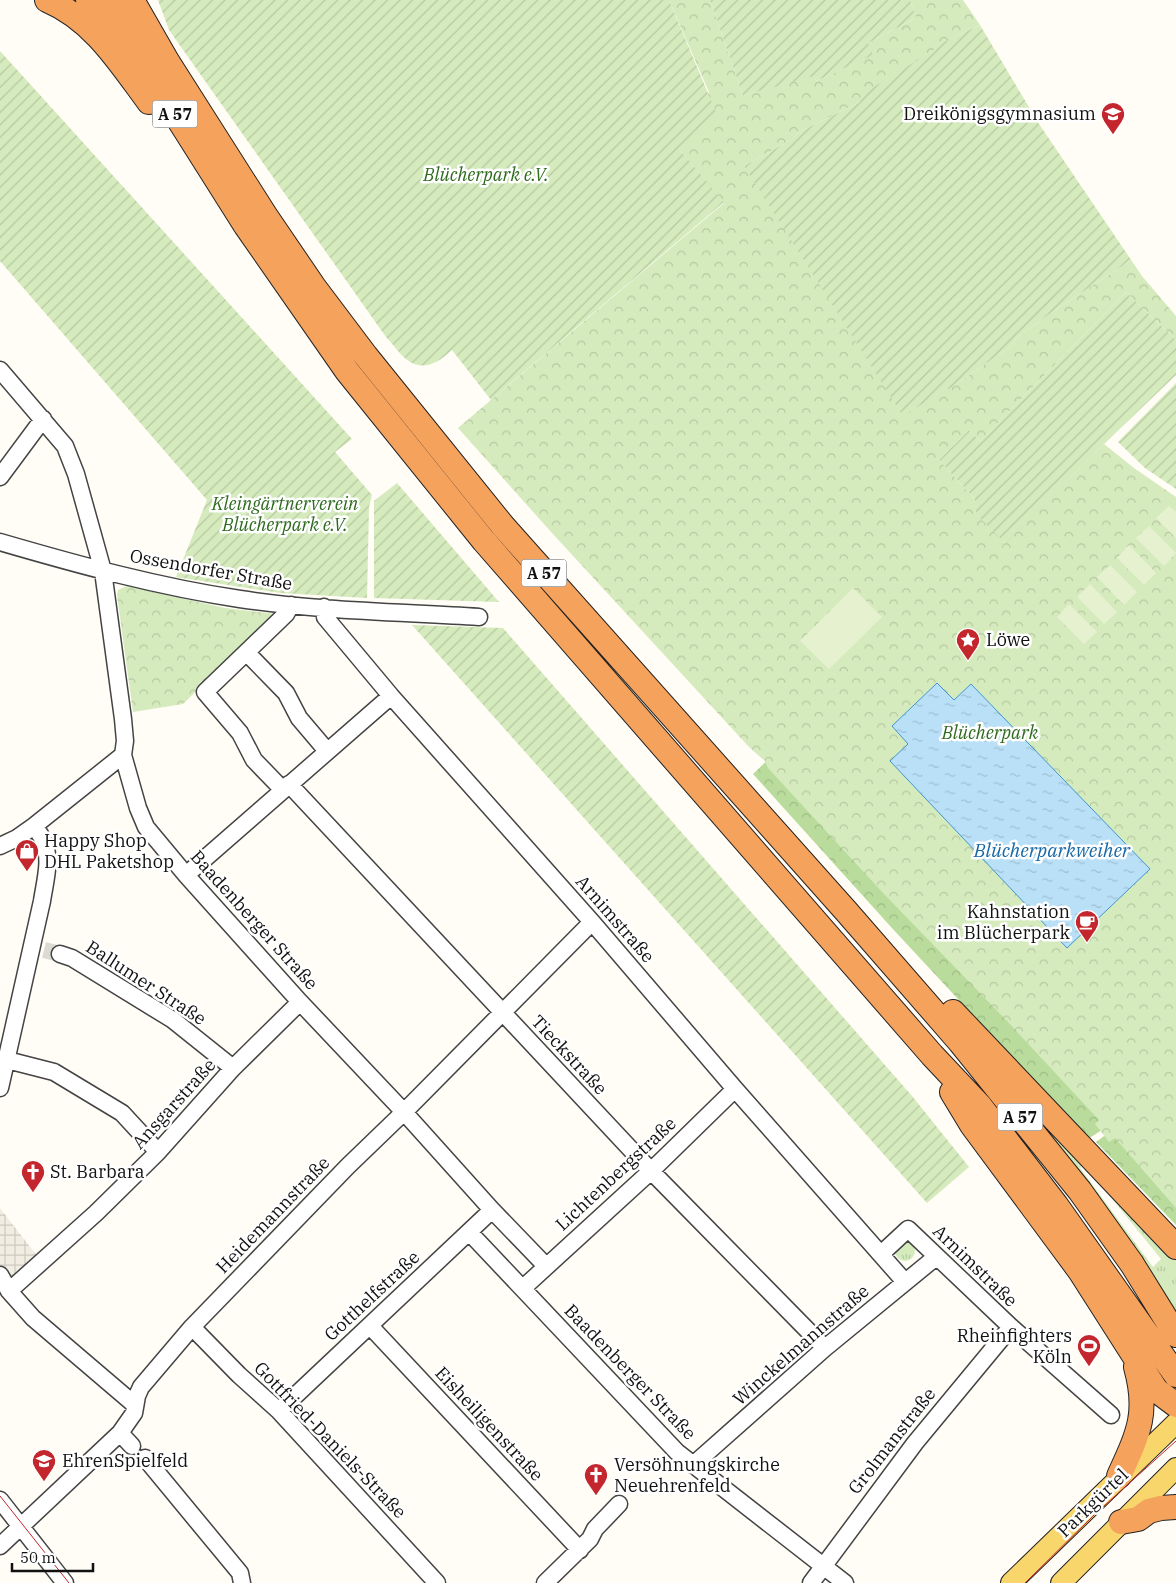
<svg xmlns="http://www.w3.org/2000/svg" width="1176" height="1583" viewBox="0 0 1176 1583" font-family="'IBM Plex Serif',serif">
<defs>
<pattern id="grass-tufts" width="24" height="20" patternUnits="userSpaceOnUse" patternTransform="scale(1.25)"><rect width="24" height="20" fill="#d5ebbd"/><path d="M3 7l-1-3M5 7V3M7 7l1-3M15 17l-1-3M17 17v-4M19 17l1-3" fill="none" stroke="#b6c8a1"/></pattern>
<pattern id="forest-crowns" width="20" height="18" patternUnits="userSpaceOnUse" patternTransform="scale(1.25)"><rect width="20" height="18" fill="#b9dc9c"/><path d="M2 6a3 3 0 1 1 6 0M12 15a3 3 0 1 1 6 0" fill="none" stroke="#9ebc85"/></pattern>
<pattern id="park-crowns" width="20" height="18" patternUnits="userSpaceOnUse" patternTransform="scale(1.25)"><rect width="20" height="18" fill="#d5ebbd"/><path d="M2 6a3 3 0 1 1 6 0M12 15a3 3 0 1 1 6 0" fill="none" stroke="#b6c8a1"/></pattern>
<pattern id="garden-furrows" width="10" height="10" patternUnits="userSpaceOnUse" patternTransform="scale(1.25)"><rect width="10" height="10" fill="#d5ebbd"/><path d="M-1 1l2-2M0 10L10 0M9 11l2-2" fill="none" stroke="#b6c8a1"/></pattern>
<pattern id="plaza-grid" width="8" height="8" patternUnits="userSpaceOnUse" patternTransform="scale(1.25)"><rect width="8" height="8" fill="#f1ede2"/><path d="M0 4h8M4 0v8" fill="none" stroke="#cecac1"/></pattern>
<pattern id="water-ripples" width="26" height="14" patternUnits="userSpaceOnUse" patternTransform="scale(1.25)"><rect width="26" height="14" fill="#b9e0f7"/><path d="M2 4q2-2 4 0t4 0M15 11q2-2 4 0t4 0" fill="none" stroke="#9ebfd3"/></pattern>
</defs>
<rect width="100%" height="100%" fill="#fffdf5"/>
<path fill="url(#grass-tufts)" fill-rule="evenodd" d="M999 1070 1176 1258V1312L1144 1263ZM1084 1164 1161 1259 1153 1267 1080 1168Z
M895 1251a10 10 0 1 1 20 0a10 10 0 1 1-20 0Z"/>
<path fill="url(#forest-crowns)" d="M777 751 1111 1124 1088 1139 891 927 753 774Z
M1115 1128 1176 1192V1225L1096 1142Z"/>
<path fill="url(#park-crowns)" d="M669 0H710L743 96 815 75 816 81 872 55 868 43 916 18 910 0H963L980 25 937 45 934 50 860 102 797 133 793 139 744 166 944 390 949 389 1013 345 1016 338 1051 313 1131 260 1142 276 1176 316V340L1126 292 980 441 969 430 939 460 974 498 1005 543 1104 444 1134 468 1176 497V1208L1115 1138 1109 1142 1095 1124 1099 1120 1007 1021 884 894 768 768 765 761 749 747 552 533 458 428 724 203 679 149 709 92Z
M127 586 225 608 276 614 183 704 133 712 117 595 118 590Z"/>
<path fill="url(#garden-furrows)" d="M158 0H669L718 117 679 149 724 202 491 400 452 350C447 354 442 359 436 362 411 374 401 353 386 337L169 30Z
M710 0H910L916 18 868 43 873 55 816 81 814 76 743 96Z
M980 25 1039 124 1142 276 1176 313 1142 276 1131 260 1051 313 1016 338 1013 345 949 389 944 390 903 416 744 166 793 139 797 133 860 102 861 95 934 50 937 45Z
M0 51 352 439 335 452 372 495 369 507 367 598 281 593 176 577 207 500 0 261Z
M1126 292 1176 340V375L1104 444 1002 547 1005 543 976 514V502L974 498 939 460 969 430 980 441Z
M1176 383V489L1145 468 1118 442Z
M397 483 499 602 374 598V501Z
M412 625 503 628 912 1096 969 1167 927 1203Z"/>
<path fill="#e6f2cf" d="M1169 506 1176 512V538L1156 518Z
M1149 526 1176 553 1164 566 1136 538Z
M1129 545 1156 573 1144 585 1117 558Z
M1110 565 1137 592 1124 605 1097 577Z
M1090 584 1117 612 1104 624 1077 597Z
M853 588 882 617 829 669 800 641Z
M1069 604 1097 632 1084 644 1057 617Z"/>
<path fill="url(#plaza-grid)" d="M0 1208 38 1257 14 1277 8 1276 0 1267Z"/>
<path fill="url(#water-ripples)" stroke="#3f96cf" d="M937 683 954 700 971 684 1150 869 1067 948 890 761 908 744 892 726Z"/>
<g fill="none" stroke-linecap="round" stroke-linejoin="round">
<path stroke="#dbdad3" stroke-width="16" stroke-dasharray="16 8" stroke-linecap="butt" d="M44 950 60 954"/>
<g stroke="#444" stroke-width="19">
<path id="minor" d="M0 370 65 446 76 474 103 571 123 719 125 741 123 755 138 808 146 827 186 875 300 1002 404 1112 492 1210 546 1266
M0 477 43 419
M0 542C79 565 159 587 240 599 319 611 400 612 479 617
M324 607 325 617 391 696 592 922 735 1089 905 1282
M247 653 286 693 299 718 327 751
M289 784 651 1171 825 1348
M283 790 254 760 240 733 205 692 286 614 291 605
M0 846 17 838 34 826 123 755
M186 875 391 696
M60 954 72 958 173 1020 233 1068
M7 1060 54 1072 122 1113 158 1152
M0 1088 42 901C45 881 52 858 43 840 41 835 37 830 34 826
M469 1232 677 1452 845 1583
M881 1254 908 1229 1011 1327 1111 1415
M0 1275 9 1291 33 1318 135 1405
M523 1288 651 1171 735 1089
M9 1291 96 1213 158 1152 233 1068 300 1002
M370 1326 580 1550
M192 1327 239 1375 279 1411 437 1583
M279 1411 492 1210
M120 1433 132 1446
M145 1458 240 1573 242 1583
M693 1465 825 1348 936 1257
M0 1500 65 1583
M0 1546 120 1433 134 1413 137 1396 141 1387 192 1327 348 1166 404 1112 592 922
M545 1583 590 1539 595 1529 619 1504
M811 1583 915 1443 1011 1327"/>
</g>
<g stroke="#222" stroke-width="22">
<path id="major" d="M1011 1583 1176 1423
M1061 1583 1176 1468"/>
</g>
<g stroke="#222" stroke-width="26">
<path id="highway" d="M47 0C94 20 120 63 149 102
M88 0 131 71
M107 0 174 112 246 226 347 371 484 541 932 1055 980 1106 1056 1205 1176 1375
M132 0 167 61 265 215 314 287 366 356 503 526 846 911 960 1042 1080 1191 1132 1264 1176 1335
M953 1012 1176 1247
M952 1092 972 1125 1080 1271 1156 1390 1176 1405
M1119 1476C1138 1434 1149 1414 1136 1367
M1121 1522 1138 1519 1149 1511 1161 1508 1176 1507"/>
</g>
<use href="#minor" stroke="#fff" stroke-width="16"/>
<use href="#major" stroke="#f9d66b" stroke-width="20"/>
<use href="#highway" stroke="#f5a25d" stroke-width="24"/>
<path stroke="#c4262e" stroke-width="1" d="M0 1496 69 1583
M1025 1583 1094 1515 1176 1441"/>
</g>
<defs>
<g id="school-pin" transform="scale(1.25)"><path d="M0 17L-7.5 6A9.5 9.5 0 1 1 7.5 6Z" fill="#c4262e" stroke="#fff"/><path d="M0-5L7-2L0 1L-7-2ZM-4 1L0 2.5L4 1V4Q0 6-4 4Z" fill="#fff"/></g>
<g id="sight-pin" transform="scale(1.25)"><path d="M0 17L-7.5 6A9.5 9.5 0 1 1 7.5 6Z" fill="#c4262e" stroke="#fff"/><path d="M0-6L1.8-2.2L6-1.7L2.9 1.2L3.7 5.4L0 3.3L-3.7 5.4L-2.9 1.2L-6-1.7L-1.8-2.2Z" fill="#fff"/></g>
<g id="shop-pin" transform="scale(1.25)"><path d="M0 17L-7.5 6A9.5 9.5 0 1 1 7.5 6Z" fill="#c4262e" stroke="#fff"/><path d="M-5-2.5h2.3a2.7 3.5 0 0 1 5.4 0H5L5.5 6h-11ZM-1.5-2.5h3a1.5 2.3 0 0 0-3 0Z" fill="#fff"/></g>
<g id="cafe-pin" transform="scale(1.25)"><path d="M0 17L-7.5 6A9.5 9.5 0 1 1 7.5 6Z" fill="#c4262e" stroke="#fff"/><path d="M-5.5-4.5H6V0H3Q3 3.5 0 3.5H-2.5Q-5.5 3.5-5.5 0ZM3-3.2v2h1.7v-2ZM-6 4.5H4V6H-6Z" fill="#fff"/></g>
<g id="church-pin" transform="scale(1.25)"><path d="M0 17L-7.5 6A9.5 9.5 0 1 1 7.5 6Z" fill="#c4262e" stroke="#fff"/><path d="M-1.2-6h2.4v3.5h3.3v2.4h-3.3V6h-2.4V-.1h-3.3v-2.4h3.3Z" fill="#fff"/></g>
<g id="stadium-pin" transform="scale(1.25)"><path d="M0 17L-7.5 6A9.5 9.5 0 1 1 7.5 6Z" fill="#c4262e" stroke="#fff"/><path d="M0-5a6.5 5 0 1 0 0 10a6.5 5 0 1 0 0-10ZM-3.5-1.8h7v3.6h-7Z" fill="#fff"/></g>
</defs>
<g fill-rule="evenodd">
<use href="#school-pin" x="1113" y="114"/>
<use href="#sight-pin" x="968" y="640"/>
<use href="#shop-pin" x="27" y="851"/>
<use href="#cafe-pin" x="1087" y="922"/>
<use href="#church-pin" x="33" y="1172"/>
<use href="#stadium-pin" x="1089" y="1346"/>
<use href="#school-pin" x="44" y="1461"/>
<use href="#church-pin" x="596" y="1475"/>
</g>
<g text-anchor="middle" stroke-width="5" stroke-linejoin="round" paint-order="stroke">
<g fill="#fff" stroke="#585858" stroke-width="1">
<rect x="152.5" y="100.5" width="45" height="27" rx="4"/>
<rect x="521.5" y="559.5" width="45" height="27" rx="4"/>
<rect x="997.5" y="1103.5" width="45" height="27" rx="4"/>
</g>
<g font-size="16" font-weight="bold" fill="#111">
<text x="175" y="120">A 57</text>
<text x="544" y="579">A 57</text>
<text x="1020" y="1123">A 57</text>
</g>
<g font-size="18" fill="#111" stroke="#fff" text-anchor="start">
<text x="1096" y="120" text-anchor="end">Dreikönigsgymnasium</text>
<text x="986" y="646">Löwe</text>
<text x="44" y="847">Happy Shop<tspan x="44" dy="21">DHL Paketshop</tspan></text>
<text x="1070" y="918" text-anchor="end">Kahnstation<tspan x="1070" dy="21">im Blücherpark</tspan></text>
<text x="50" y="1178">St. Barbara</text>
<text x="1072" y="1342" text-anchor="end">Rheinfighters<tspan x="1072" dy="21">Köln</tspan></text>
<text x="62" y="1467">EhrenSpielfeld</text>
<text x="614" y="1471">Versöhnungskirche<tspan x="614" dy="21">Neuehrenfeld</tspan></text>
</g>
<g font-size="18" font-style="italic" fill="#2f6b1f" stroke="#fff">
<text x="486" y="181">Blücherpark e.V.</text>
<text x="285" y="510">Kleingärtnerverein<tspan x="285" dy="21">Blücherpark e.V.</tspan></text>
<text x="990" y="739">Blücherpark</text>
</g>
<g font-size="18" fill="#111" stroke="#fff">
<text transform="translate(211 570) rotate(10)" y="6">Ossendorfer Straße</text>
<text transform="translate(615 919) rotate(49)" y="6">Arnimstraße</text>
<text transform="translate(254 920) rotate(48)" y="6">Baadenberger Straße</text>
<text transform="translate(146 983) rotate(33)" y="6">Ballumer Straße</text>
<text transform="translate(569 1055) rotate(47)" y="6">Tieckstraße</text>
<text transform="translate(174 1104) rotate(-48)" y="6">Ansgarstraße</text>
<text transform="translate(616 1174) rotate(-43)" y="6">Lichtenbergstraße</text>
<text transform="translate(273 1215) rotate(-46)" y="6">Heidemannstraße</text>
<text transform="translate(975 1266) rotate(44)" y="6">Arnimstraße</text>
<text transform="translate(372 1296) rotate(-43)" y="6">Gotthelfstraße</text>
<text transform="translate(801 1345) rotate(-41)" y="6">Winckelmannstraße</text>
<text transform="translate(630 1372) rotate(46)" y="6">Baadenberger Straße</text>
<text transform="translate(489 1424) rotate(47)" y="6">Eisheiligenstraße</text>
<text transform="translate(330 1440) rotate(46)" y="6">Gottfried-Daniels-Straße</text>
<text transform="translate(892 1441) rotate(-52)" y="6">Grolmanstraße</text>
<text transform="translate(1093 1503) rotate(-44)" y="6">Parkgürtel</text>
</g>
<g font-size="19" font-style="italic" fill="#1768a6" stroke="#fff">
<text x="1052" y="857">Blücherparkweiher</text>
</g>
</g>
<path d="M12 1563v8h81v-8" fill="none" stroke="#111111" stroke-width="2.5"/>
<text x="20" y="1563" font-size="15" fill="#111111" stroke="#ffffff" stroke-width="4" paint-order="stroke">50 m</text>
</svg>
